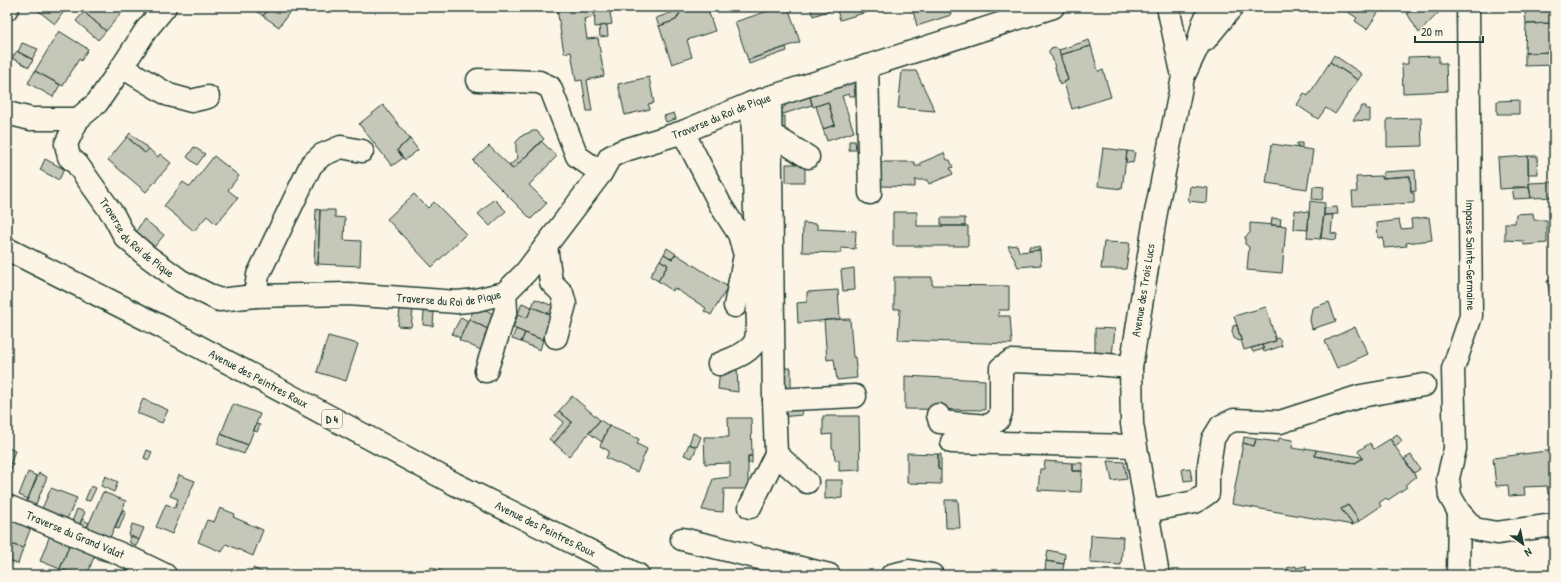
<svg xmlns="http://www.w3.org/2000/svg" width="1561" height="582" viewBox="0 0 1561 582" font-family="'Patrick Hand',sans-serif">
<rect width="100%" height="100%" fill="#fcf5e5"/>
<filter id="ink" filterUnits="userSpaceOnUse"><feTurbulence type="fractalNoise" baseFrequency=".025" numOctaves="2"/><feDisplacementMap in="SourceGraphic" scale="8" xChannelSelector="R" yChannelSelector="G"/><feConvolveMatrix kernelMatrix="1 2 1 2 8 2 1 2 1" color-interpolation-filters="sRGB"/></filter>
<g filter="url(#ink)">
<path fill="#c5c7b9" stroke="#1f3d34" d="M38 7H61L65 10 55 24 36 9Z
M75 7H89L83 13Z
M89 7H122L125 9 106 31 84 12Z
M251 7H270L263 16Z
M270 7H293L279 27 263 16Z
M565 7H594L595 17 584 19 587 39 598 38 604 76 587 80 592 111H587L582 80 576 81 571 52 564 53 557 9Z
M594 7H609L612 24 595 27Z
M681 7H707L715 31 687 40 692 57 672 64 659 26 676 20 682 9Z
M780 7H788L800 42 748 60 735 22Z
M810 7H826L828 11 813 16Z
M826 7H836V8L828 11Z
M836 7H865L867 12 840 20Z
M912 7H949L951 15 917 26Z
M1346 7H1382L1367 29 1355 21 1357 18 1345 10Z
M1416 7H1438L1440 11 1419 33 1407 13Z
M1554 8V25H1553V23L1526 24 1525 9Z
M682 9 676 20 659 26 656 18Z
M84 12 106 31 98 40 76 21Z
M1553 23 1554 52 1525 53 1526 24Z
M607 25 608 36 600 37 599 26Z
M59 31 88 49 81 61 79 59 63 86 35 71Z
M1089 40 1091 46 1060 55 1059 50Z
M22 43 38 49 32 59 18 52Z
M1091 46 1098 71 1103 70 1111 97 1072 109 1064 83V82L1068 80 1060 55Z
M786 47 787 51 749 64 748 60Z
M1055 47 1059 50 1068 80 1060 85 1052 57 1049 54V51L1051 48Z
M1553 50H1554V65L1525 66V53L1554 52Z
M17 51 33 60 29 67 12 58Z
M1334 55 1362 74 1358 80 1330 62Z
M1439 56V63H1446L1447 91 1403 93 1402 64H1408V57Z
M1330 62 1358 80 1335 114 1326 108 1318 119 1297 105 1304 93 1308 96Z
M35 71 60 85 53 97 28 83Z
M902 71H916L935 111 898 108Z
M649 77 654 103 648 104 650 109 625 115 618 84Z
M853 78 855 96H850L849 94 842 96 854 132 827 141 823 129 835 125 828 102 813 107 809 93Z
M809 93 812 105 783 114 780 112 790 100Z
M1519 100V114H1497V101Z
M828 102 835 125 823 129 816 106Z
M383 105 410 139 397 150 403 158 392 166 359 124Z
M1362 106H1366V109H1370V121L1353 120Z
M674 113 676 119 666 122 664 116Z
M1549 113H1554V147H1550Z
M780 116H785V128H780Z
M1421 118 1422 146 1387 147V119Z
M533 131H537L544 139 513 169 509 166 518 158 516 151V142L523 135Z
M130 133 149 149 145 153 127 137Z
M127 137 145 153 149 149 158 157 160 154 171 163 146 192 108 160Z
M410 139 418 150 405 160 397 150Z
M541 141 557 156 529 185 547 203 531 219 473 161 489 146 513 169Z
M849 141H855L856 150H849Z
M1297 143H1302V148L1297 147Z
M1272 144 1313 150 1307 189 1266 183Z
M194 147 205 154 197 165 187 157Z
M1103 148 1127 151 1122 189 1098 186Z
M1127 151 1135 152 1133 163 1126 162Z
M944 153 947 160H950L953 167 950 168 953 174 929 184 927 180H915V187L880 186 881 162H915V166H922L920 163Z
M214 156 239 176 228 190 238 198 216 224 207 216 194 231 164 206 183 182 190 187Z
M1528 156H1537L1538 174H1528Z
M1528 156 1529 187 1500 189 1498 158Z
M45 159 64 169 59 180 40 170Z
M786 164H805V182H786Z
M1415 170 1416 191 1411 192 1410 176 1383 178V172Z
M1381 176 1382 178 1410 176 1411 193H1414V203L1353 206 1352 192H1357L1356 177Z
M1553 182V197L1531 198 1529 183Z
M1190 186 1208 188 1207 203 1188 201Z
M1313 186 1324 187 1322 200 1312 199Z
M1512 187H1529L1531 198 1514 199Z
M414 194 428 208 434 202 466 234 432 267 387 219Z
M494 199 506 211 490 226 478 214Z
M1310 201 1325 203 1321 239 1307 238Z
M1337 207 1338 214 1324 215V208Z
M316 209 320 210 318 264H314Z
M320 210H335V217L345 218 344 240 361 241 360 266 318 264Z
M1295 210 1309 212 1308 230 1294 229Z
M893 212H917V226H968V246H893Z
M1533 213 1534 220H1547V243L1524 245 1523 241 1505 240V223H1515L1516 214Z
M1324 215H1333L1331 233 1337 234 1336 240 1320 238Z
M1429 217 1432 240 1406 243 1407 246 1384 248 1383 237 1378 238 1377 223 1399 220 1401 229 1412 228 1411 219Z
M941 218H965V226H941Z
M1272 218 1281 219 1280 226 1271 225Z
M144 219 164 235 151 251 135 233Z
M803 223 817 224V229L856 231 855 249 841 248V253L802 252Z
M1250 223 1286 226 1282 273 1247 270 1249 247 1245 244V237L1250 233Z
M1104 242 1130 243 1126 269H1101Z
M1017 245 1019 252 1040 250 1041 265 1018 267 1008 246Z
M1029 247H1039L1040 250 1029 251Z
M667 248 676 254 672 259 664 254Z
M664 254 672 259 676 254 728 287 711 315 704 311 706 308 674 288 673 291 658 281 668 265 660 260Z
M660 260 668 265 658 281 650 276Z
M854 268 855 290 843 291 841 270Z
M894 277H932V285L1009 286V310H999L998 316H1010L1012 344 898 340 900 309H894Z
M1554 279V293L1550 294 1547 281Z
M838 290 840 319 798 323 797 303 807 302V292Z
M535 299 556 307 552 315 532 307Z
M1329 302 1336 321 1312 329 1310 320 1312 308Z
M522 303 532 307 527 318 518 314Z
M532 307 552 315 543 340 513 328 518 314 527 318Z
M1266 307 1276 341 1244 350 1234 316Z
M400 309 413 310 411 327 398 326Z
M486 310 500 318 493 332 469 319 473 312Z
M424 311 434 312 433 326 423 325Z
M461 317 468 321 460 338 452 334Z
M469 319 493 332 483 351 459 340Z
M850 319 853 357H855L857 378 837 380 834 359 827 360 824 320Z
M1237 325 1241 340 1239 341 1234 338 1232 331 1233 326Z
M1355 327 1368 354 1337 368 1325 341Z
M1095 328 1115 329 1112 355 1095 354Z
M516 329 525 333 521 342 512 339Z
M525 333 543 340 540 350 521 342Z
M328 336 358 344 346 381 317 372Z
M1277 338 1280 339 1282 346 1264 352 1262 345 1276 341 1275 339Z
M1262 345 1264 349 1253 352 1251 348Z
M737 365 738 392 718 389 720 369Z
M780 368H791V391H779Z
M905 376 985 380V410L905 409Z
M572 396 600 420 569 456 554 443 572 422 559 411Z
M143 399 168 410 162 423 137 413Z
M233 404 260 414 248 445 221 434Z
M801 405 802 415 780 417V406Z
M559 411 572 422 554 443 549 439 564 422 555 415Z
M823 416H859L860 470 839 471V460H835L834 449 832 448V434L823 435Z
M728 418H751L752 456H748V489H724L723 512 702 510 713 479 730 477V463L705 464 704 437H729Z
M600 420 609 426 602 442 589 433Z
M256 424 260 425 257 432 254 431Z
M609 426 639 439 637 444 647 449 637 472 606 458 609 451 600 446Z
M693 433 701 437 697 447 689 444Z
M221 434 248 445 244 454 217 444Z
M1397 434 1402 441 1395 446 1390 439Z
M1244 437 1256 439 1254 446 1243 443Z
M1279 438 1293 440 1292 448 1305 450V448L1316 450 1315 456 1355 463 1363 458 1358 451 1370 443 1374 449 1390 439 1416 477 1405 485 1407 487 1388 500 1386 498 1379 503 1381 506 1359 521 1348 505 1341 509 1353 525 1232 504 1243 443 1254 446 1256 439 1278 442Z
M689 444 697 447 692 458 684 455Z
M7 447 15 451 10 464 7 462Z
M147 450 152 452 149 460 144 458Z
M1316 450 1362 457 1363 458 1355 463 1315 456Z
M1554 450V494H1548L1547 486 1524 487 1525 495 1509 496 1508 485 1496 486 1493 458Z
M907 453 938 454V469L941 470V484L907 483Z
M938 454H941V470L938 469Z
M1411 455 1420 469 1414 473 1404 459Z
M748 456H752V463H748Z
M1045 461 1072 463V471H1082L1081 492 1038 490 1040 469H1044Z
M1108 461 1124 462 1127 479 1112 481Z
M7 462 13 464 7 476Z
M1072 463H1082V471H1072Z
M1190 468 1192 480 1184 481 1182 469Z
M28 472 37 476 28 499 19 495Z
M39 473 47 477 34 509 25 505Z
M179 475 195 481 172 534 156 527 166 504 175 508 178 499 170 496Z
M105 476 118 482 114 492 101 486Z
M825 480H842V498L825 499Z
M91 486 96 488 90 501 85 500Z
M51 488 77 498 66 521 41 511Z
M103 492 126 501 109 540 86 530Z
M945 500H958L960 528H946Z
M1348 505 1359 521 1353 525 1341 509Z
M220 508 235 514 233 517 263 530 253 556 226 544 222 552 198 542 207 520 214 522Z
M77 509 85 512 79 526 71 524Z
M123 510 126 511 119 529 115 528Z
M7 516 32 525 23 548 7 543Z
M82 519 89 523 86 530 79 526Z
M132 524 144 528 139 540 129 535Z
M52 530 72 538 60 569 40 561Z
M129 535 139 540 136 546 130 543Z
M1091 535 1123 537 1121 565 1090 563Z
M72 538 97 549 87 575H77L60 569Z
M7 543 23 548 18 564 7 560Z
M97 549 111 555 108 562 94 558Z
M1048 550 1065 554 1064 564 1046 561Z
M1046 561 1064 564 1062 574 1045 570Z
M1296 566V568L1306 566 1307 575H1288L1287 568Z
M431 567 444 572 443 575H434L428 573Z
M253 568 266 574 265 575H249Z
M60 569 77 575H58Z"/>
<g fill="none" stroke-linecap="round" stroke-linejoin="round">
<g stroke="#1f3d34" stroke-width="25">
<g id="minor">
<path id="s1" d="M165 7 146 30 122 67 97 103 78 119 66 144 69 157 77 164 114 216 125 237 147 256 181 281 219 300 255 296 348 294 457 302 476 300 505 293 526 272 601 173 610 157 622 151 683 132 752 103 1053 7"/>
<path d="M1168 7 1183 77"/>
<path id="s2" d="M1468 7 1471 316 1453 369 1455 449 1448 478 1450 496 1459 512 1474 529 1497 533 1554 525"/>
<path d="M7 9 8 7"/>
<path d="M867 66 870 193"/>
<path d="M122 67 169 95 191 101 208 97"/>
<path d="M478 80 539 82 550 87 577 156 601 173"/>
<path d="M7 113 31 119H78"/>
<path d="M683 132 721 206 739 234 745 255 735 306"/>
<path d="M771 134 808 157"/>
<path d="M546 246 551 282 562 293 565 304 556 337"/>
<path d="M255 296 258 275 311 165 322 155 341 147 362 151"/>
<path d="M719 364C731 359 752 353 756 339 757 335 757 330 758 326L752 103"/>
<path d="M486 371 506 310 505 293"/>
<path d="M774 400 855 396"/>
<path d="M938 415 940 422 988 426 998 420 1001 412V368L1011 361 1095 364 1131 367"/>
<path d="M952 442 1135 446"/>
<path d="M776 454 807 482"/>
<path id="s3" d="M7 506 130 558 165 575"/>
<path d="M750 507 776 454 774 400 770 97"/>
<path d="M1147 511 1195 502 1208 493V471L1213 439 1221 426 1234 420 1280 422 1361 396 1424 385"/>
<path d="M682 539 829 575"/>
<path d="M892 575 909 571 932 575"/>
<path d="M1458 575 1459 512"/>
</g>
</g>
<g stroke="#1f3d34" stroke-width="25">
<g id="major">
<path d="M1205 40 1232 7"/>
<path id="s4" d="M7 249 164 328 455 484 638 575"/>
<path id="s5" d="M1158 575 1132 424 1131 367 1156 212 1183 77 1197 48 1203 24 1211 7"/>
</g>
</g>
<use href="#minor" stroke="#fcf5e5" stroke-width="22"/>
<use href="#major" stroke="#fcf5e5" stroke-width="22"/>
</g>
</g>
<g text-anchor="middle" stroke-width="3.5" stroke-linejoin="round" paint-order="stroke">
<rect fill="#fcf5e5" stroke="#617469" stroke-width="1" x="322" y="410" width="20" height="18" rx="3"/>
<g font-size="11" font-weight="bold" fill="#1f3d34">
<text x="332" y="423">D 4</text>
</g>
<g font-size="12" fill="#1f3d34" stroke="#fcf5e5">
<text dy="4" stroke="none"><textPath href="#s1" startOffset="974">Traverse du Roi de Pique</textPath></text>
<text dy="4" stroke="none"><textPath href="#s1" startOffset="290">Traverse du Roi de Pique</textPath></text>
<text dy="4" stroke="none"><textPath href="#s2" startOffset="248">Impasse Sainte-Germaine</textPath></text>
<text dy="4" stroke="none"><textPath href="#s5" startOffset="288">Avenue des Trois Lucs</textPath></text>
<text dy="4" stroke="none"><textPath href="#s1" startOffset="626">Traverse du Roi de Pique</textPath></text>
<text dy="4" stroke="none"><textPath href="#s4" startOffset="283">Avenue des Peintres Roux</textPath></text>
<text dy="4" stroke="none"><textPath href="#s4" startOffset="607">Avenue des Peintres Roux</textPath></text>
<text dy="4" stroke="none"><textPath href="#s3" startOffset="74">Traverse du Grand Valat</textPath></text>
</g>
</g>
<rect width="1561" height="582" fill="none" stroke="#fcf5e5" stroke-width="24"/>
<rect x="12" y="12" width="1537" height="558" fill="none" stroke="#1f3d34" stroke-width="1.5" filter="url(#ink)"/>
<g transform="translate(1523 544) rotate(147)" stroke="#fcf5e5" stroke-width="3" paint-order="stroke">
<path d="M0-3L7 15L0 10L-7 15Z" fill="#1f3d34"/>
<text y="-6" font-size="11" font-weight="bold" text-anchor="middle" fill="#1f3d34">N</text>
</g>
<path d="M1415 36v6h68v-6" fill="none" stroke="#1f3d34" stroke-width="2"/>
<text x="1421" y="36" font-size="12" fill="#1f3d34" stroke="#fcf5e5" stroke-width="3" paint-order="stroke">20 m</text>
</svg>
